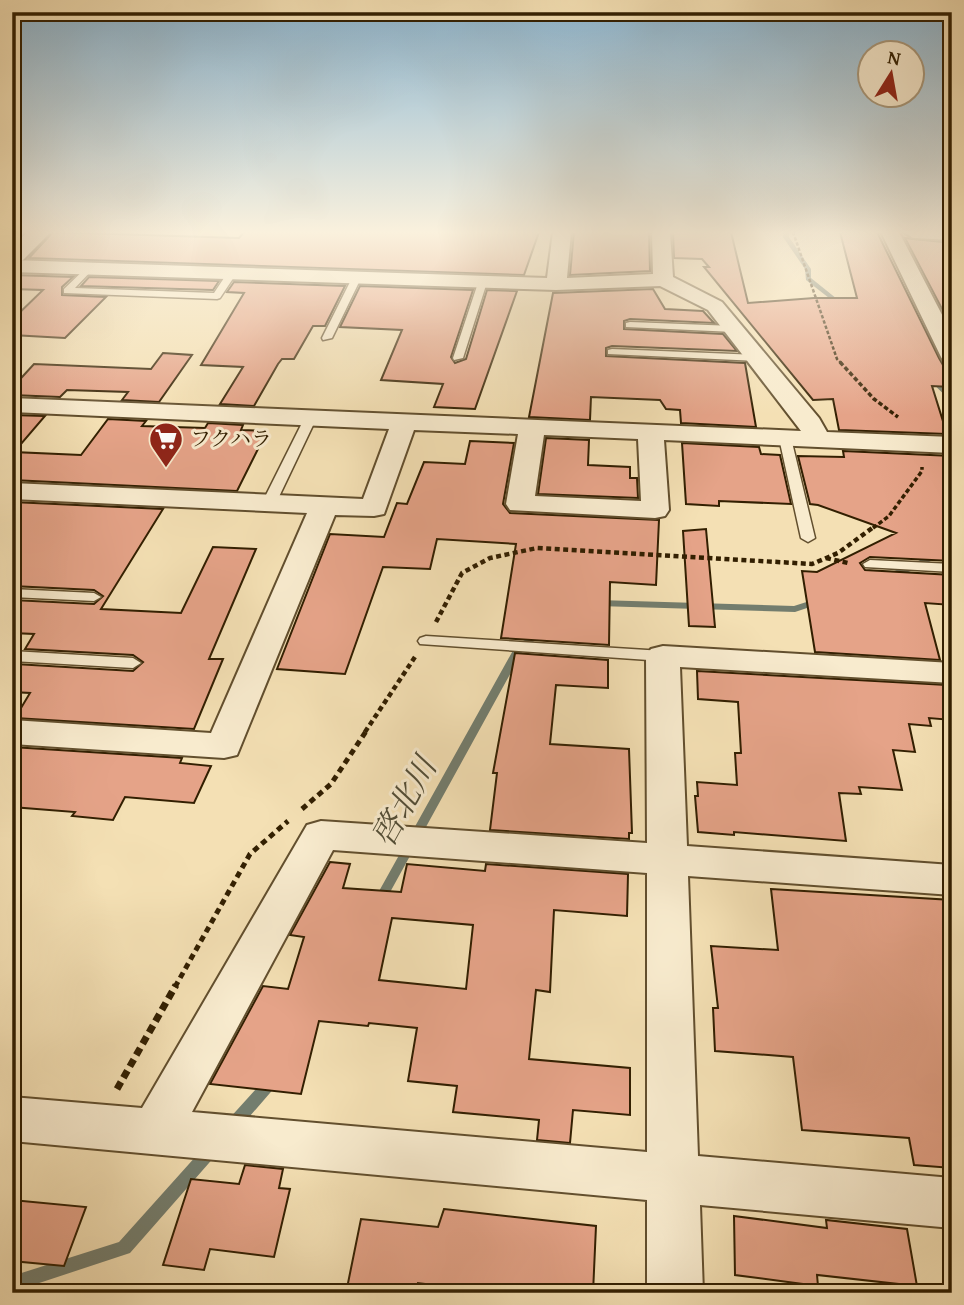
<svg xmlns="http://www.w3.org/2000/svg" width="964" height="1305" viewBox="0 0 964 1305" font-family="'Gentium Book Plus','Noto Serif JP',serif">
<rect width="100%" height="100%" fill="#f4e0b4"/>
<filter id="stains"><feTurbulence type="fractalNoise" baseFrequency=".00286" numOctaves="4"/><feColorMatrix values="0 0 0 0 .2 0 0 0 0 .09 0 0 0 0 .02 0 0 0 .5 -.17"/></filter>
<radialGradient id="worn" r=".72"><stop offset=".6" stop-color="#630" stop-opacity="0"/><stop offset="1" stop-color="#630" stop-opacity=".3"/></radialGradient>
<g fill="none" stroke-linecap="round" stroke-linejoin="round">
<path fill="#737d6e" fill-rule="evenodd" d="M783 232H789V237L811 269V278L842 303V305H838L806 280 805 269 783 237Z
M928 377H932L952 396V402L928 379Z
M936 551 939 552 940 554 939 556 919 568 889 579 885 576 886 574 913 564Z
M819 598 824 601 822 603 795 612 598 606 593 603 598 600 794 606Z
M539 632 544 635 525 647 383 905 379 907 375 905 373 902 516 645Z
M271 1076 276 1078 278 1082 276 1086 237 1131 232 1133 227 1131 225 1126 227 1121 266 1078Z
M211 1143 216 1145 218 1150 216 1155 130 1253 12 1292V1276L119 1242 206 1145Z"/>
</g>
<path fill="#e5a388" stroke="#321f01" stroke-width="2" fill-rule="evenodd" d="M53 232 239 238 244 232H539L524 275 29 258Z
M574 232H649L650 271 570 275Z
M673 232H731L748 303 814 298H857L840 232H877L939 358 943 365 952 366V387L932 386 947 434 839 430 833 399 813 400 704 267H709L702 259 674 258Z
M905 238 952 243V328Z
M12 275 73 277 62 287V295L106 297 65 338 12 335V320L43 290 12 289Z
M89 277 219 281 213 290 81 286Z
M234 282 345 286 325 326H313L294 359H282L278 364 254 406 220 404 243 367 201 365 244 293 227 292Z
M360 286 473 290 451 357 455 363 466 359 487 290 517 291 475 409 434 407 443 384 381 380 402 330 340 327Z
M653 289 665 309 703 311 714 323 630 319 624 321V329L723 334 737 351 612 346 606 348V356L745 363 756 427 681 423 680 410 666 409 660 400 591 397 590 420 529 417 553 293Z
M163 353 192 355 159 402 122 400 128 392 67 390 60 397 12 395V388L34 364 151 369Z
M12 415 45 416 14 452 81 455 108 419 146 421 142 426 205 428 208 423 243 425 241 430 267 431 237 491 12 480Z
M546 438 589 440 588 465 630 467V478H637L638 498 538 494Z
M470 441 514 443 503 504 510 513 659 520 656 585 610 582 609 645 501 638 516 544 437 539 430 569 383 567 345 674 277 669 330 534 384 537 397 503 407 504 424 462 465 464Z
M682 443 759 447 761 454 780 455 791 504 719 501V506L686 504Z
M843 451 952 456V561L870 557 860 563 865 570 952 575V605L925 603 940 660 815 652 802 571 817 572 896 533 818 505 810 504 798 456 844 457Z
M12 502 163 509 101 609 181 613 213 547 256 549 209 659H223L194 729 15 718 30 693 12 692V668L15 664 133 671 143 662 133 655 25 649 34 634 12 633V600L94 604 103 596 94 590 12 586Z
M706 529 715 627 689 626 683 531Z
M515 653 608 660V688L556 685 550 744 629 749 632 833H629V839L490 830 497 773H493Z
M697 671 947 685 952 701V720L929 718 931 726 909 724 915 752 893 750 902 790 859 787 861 794 839 793 846 841 734 832V835L698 832 695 796H698L697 782 737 785 735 753H741L738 702 698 699Z
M12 747 182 758 180 763 211 766 194 803 125 797 113 820 72 816 75 812 12 807Z
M330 862 350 864 343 888 401 892 407 864 485 871 486 864 628 874 627 916 554 910 550 992 536 990 529 1059 630 1068V1115L573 1110 570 1143 537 1140 539 1120 453 1112 457 1086 408 1081 417 1028 369 1023 368 1026 319 1021 301 1094 210 1084 263 986 288 989 304 937 290 935ZM392 918 473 925 466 989 379 980Z
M771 889 952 900V1168L914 1165 909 1138 802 1130 793 1057 715 1051 713 1008H718L711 946 778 950Z
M245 1165 283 1169 279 1188 290 1189 274 1257 210 1249 204 1270 163 1265 191 1179 239 1184Z
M12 1200 86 1207 64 1266 12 1261Z
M444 1209 596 1226 593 1293H501L418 1283 417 1293H346L361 1219 438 1227Z
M734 1216 827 1228 826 1220 907 1229 917 1286 817 1275 818 1286 735 1275Z"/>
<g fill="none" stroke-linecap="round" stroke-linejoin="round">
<g stroke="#624f2e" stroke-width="3">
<path id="lane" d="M88 266 93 269 75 288 214 293 228 272 236 274 220 298 217 299 64 293V289Z
M353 276 361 278 332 338 323 340 322 338Z
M479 280 487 282 463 358 454 360 453 358Z
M630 322 734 326 739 329 734 332 626 327V323Z
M612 349 758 355 763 358 758 361 608 354V350Z
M310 415 316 419 276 503 269 507 264 506 262 503 304 419Z
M785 434 791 438 815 538 808 542 801 538 779 438Z
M870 560 952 564V572L865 567 863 564Z
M12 589 94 593 101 597 94 601 12 597Z
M426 636 663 651 671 656 663 661 420 644 418 641 420 638Z
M12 651 133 658 141 663 133 668 12 661Z"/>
</g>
<g stroke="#624f2e" stroke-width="4">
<path id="street" d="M553 232H571L567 278 653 274 652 232H670L673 277 722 302 819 418 827 432 952 437V453L664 440 669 510 665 516 655 518 510 510 506 504 518 434 414 430 384 514 374 516 335 515 237 755 224 758 12 744V720L211 733 307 513 12 499V483L363 499 389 429 12 412V398L801 431 708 310 660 286 556 290 12 272V260L547 278ZM544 435 638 439 641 501 535 496Z
M881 232H899L952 334V364L944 362 941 357Z
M904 232H952V240L913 238Z
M663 646 952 663V683L680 667 687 846 952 865V895L688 876 698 1156 952 1178V1228L700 1205 703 1293H647V1200L12 1141V1097L142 1108 307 825 321 821 647 843 646 656 651 649ZM333 850 647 873V1152L192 1112Z"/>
</g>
<g stroke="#321f01" stroke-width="4">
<path id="secondary" d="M28 232H51L20 263 12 265V246Z"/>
</g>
<path stroke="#321f01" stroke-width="2.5" stroke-dasharray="3.5 2" stroke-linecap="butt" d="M793 232 837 359 842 364"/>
<path stroke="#321f01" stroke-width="3.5" stroke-dasharray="4.5 2.5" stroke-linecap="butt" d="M840 362 874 399 898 417
M873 528 889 516 922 471V467"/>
<path stroke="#321f01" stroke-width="4.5" stroke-dasharray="5 3.5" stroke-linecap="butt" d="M826 558 848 563
M436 622 462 573 490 558 537 548 812 564 838 553 875 526
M365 732 415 657"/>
<path stroke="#321f01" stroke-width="5" stroke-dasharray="6 4.5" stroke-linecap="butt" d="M302 809 331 784 367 730
M175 987 250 854 288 821"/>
<path stroke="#321f01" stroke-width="7" stroke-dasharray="8 5" stroke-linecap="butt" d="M117 1089 176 985"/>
<use href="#lane" fill="#f8ebce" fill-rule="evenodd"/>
<use href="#street" fill="#f8ebce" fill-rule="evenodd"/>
<use href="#secondary" fill="#f8ebce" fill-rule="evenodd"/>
</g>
<linearGradient id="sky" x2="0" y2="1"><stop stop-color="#8bb7d4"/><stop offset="0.56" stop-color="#faf1dd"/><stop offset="1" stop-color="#faf1dd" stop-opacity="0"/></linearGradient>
<rect width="964" height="415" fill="url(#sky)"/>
<defs>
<g id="supermarket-pin" transform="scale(1.75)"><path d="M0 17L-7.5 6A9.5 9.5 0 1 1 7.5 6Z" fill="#8f2418" stroke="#f8ebce"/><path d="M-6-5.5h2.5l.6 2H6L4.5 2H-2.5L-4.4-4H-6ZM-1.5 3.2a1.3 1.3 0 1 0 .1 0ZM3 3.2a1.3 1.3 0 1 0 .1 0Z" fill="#fff"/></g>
</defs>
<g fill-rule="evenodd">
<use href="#supermarket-pin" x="166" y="439"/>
</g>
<g text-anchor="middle" stroke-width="6" stroke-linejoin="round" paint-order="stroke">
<g font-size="21" fill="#321f01" stroke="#f8ebce" text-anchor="start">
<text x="190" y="446">フクハラ</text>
</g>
<g font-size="32" font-style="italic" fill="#534e37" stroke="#f8ebce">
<text transform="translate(404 802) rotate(-61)" y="11">啓北川</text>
</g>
</g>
<rect width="964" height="1305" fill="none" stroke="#f4e0b4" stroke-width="42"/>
<rect x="14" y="14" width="936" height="1277" fill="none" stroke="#321f01" stroke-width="3.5"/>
<rect x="21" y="21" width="922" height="1263" fill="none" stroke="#321f01" stroke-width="2"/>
<g transform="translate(891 74) rotate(11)"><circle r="33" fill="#f8ebce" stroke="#a9997c" stroke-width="2"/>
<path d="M0-5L12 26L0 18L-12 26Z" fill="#8f2418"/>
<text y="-10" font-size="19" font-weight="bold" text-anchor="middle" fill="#321f01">N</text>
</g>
<rect width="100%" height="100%" filter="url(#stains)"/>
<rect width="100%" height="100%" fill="url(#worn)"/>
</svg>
